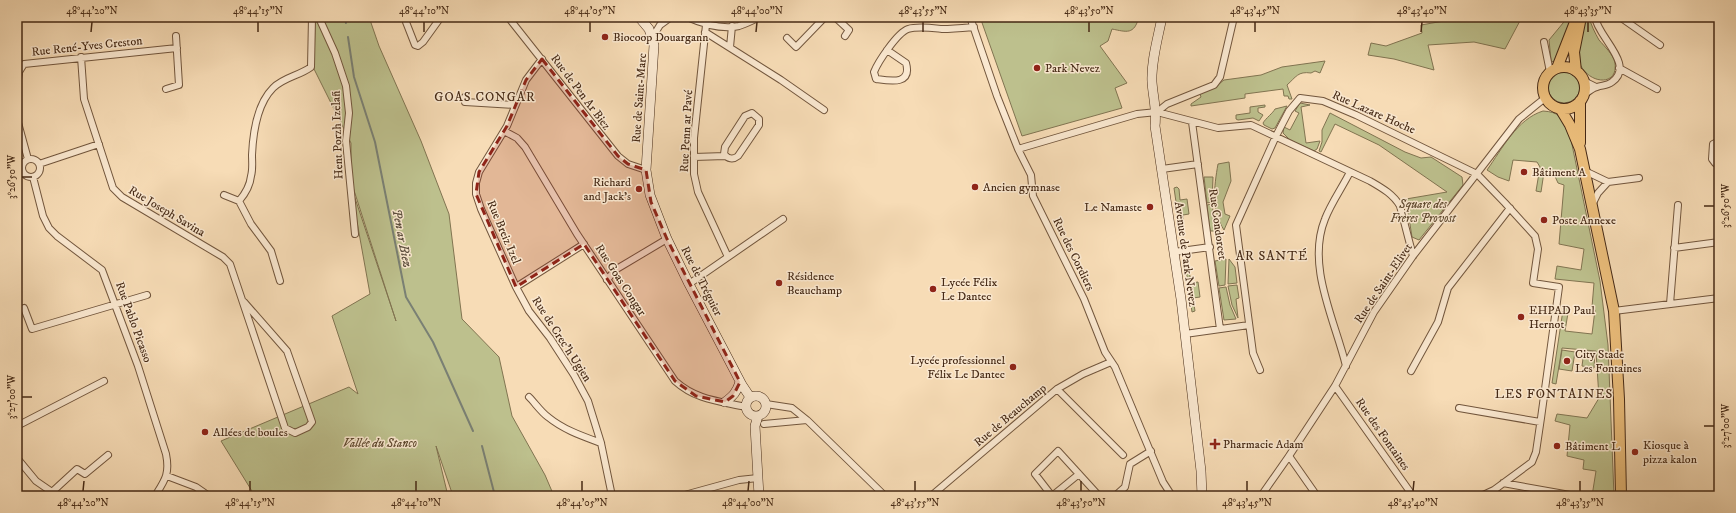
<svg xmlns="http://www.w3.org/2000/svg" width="1736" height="513" viewBox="0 0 1736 513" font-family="'IM FELL DW Pica',serif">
<rect width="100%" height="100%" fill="#f7dcb6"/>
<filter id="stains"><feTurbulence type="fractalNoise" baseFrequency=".005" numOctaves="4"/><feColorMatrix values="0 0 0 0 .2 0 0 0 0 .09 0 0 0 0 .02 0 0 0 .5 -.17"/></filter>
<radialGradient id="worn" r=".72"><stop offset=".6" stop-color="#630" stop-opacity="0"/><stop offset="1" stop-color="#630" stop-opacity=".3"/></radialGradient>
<path fill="#bdc08d" stroke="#817451" d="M317 17H369L379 46 421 141 449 214 462 319 499 357 512 416 545 475 554 496H453L436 446 448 496H255L221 441 349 387 358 394 332 316 370 294 350 183 396 321 351 181V143L314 69 315 22Z
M980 17H1139C1134 35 1127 32 1112 29L1108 41 1100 46 1127 83 1115 88 1122 108 1022 136Z
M1455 17H1522L1505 49 1474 42 1428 45 1434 70 1394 59 1368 55 1371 43 1386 46 1422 33 1421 25 1455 19Z
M1568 17H1571L1567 30 1554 63 1551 60 1549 40Z
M1586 17H1589C1591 25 1595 33 1599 40 1605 47 1613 54 1615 63 1619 91 1577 83 1577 50 1577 39 1582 27 1586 17Z
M1325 61 1320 73 1315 71 1311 73C1298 71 1296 77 1287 85L1292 99H1289L1288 96H1284L1283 89 1245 94V98L1191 106V104L1201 97 1200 94 1215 87 1224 80 1261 75 1282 67Z
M1548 87a16 16 0 1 1 32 0a16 16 0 1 1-32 0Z
M1300 103 1310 105 1301 107 1306 143 1320 141 1317 149 1314 151 1290 140 1283 133 1284 127 1290 130 1299 113 1295 111Z
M1265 105V107L1258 108V112L1263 115 1259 121 1253 118 1238 120 1236 119V115L1250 113V107Z
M1287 106 1275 128 1272 129 1264 125 1263 123C1266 118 1273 113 1275 109Z
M1543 111C1559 112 1561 117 1569 130L1600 281 1608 345 1614 496H1592L1596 471 1583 469 1584 460 1567 456 1570 425 1555 421 1557 414 1587 418 1599 398 1596 351 1562 348 1556 384 1552 383 1563 310 1569 307 1565 331 1592 334 1595 310 1592 307 1594 283 1555 279 1557 266 1581 270 1584 249 1559 244 1564 185 1558 183 1553 172H1544L1541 192 1536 191 1540 167 1537 162 1513 160 1509 181 1498 177 1487 170C1502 149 1517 119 1543 111Z
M1330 113 1405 152 1421 158 1431 157 1462 177 1463 185 1419 240 1412 237 1406 199 1447 192 1379 145 1335 124 1321 152 1319 151 1322 142V130Z
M1229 162 1231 181 1223 202 1225 214 1230 216 1224 230C1211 210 1214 187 1218 164Z
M1204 177H1213L1212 202 1207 203Z
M1177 187 1179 189 1180 200 1187 199 1189 214 1183 215V229L1180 230 1174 188Z
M1212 204 1214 217 1220 231H1210L1207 205Z
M1226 259 1225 285 1219 286 1215 261Z
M1229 259 1235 267 1237 283 1228 284Z
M1186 270H1189L1191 283 1198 282 1200 297 1193 298 1195 311 1192 312Z
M1237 285 1239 298 1236 299 1238 318 1232 305 1228 286Z
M1226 287 1230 305 1236 319 1224 320 1219 288Z
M1562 350 1575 352 1572 371 1559 369Z
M1584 351 1595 352 1594 368 1582 366Z"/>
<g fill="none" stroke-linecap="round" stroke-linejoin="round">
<path stroke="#7a8074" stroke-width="2" d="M345 17 346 23
M348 37 354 77 375 142 406 297 433 342 473 431
M482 446 495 496"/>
<g stroke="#72563d" stroke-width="8">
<path id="street" d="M317 17 320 20 335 53 346 86 349 113 346 141 355 234
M408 17 407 18 406 22 415 45 418 46 423 42 441 17
M419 17H435
M508 17 618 156 628 164 646 170
M687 17C703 24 722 30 739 26 746 24 753 20 760 17
M835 17 849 30 845 36
M970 17 997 96 1018 149 1031 175 1033 196 1084 299 1105 352 1115 367 1163 482 1172 496
M1620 17 1660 45
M706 25 694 138V174L698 192 728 257
M705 32 781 80 824 110
M652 38 660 25 671 17
M787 38 796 47 825 17
M1544 42 1550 72
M730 47 732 26
M887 50 906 63C912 85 891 81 876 79L874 72C878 62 897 33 908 29 918 26 932 28 942 29 953 29 963 28 974 27
M81 57 84 99 113 188 122 197 223 257 230 264 285 428 295 433 308 427 312 422 287 351 244 302
M542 59 526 80 507 126 479 172 476 183V194L481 209 516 287 529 311 550 338 574 375 588 401 601 443 612 496
M1619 68 1657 89
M1584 81 1596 87
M17 86 19 72 24 64 177 48
M166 89 179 85 176 36
M1584 95C1588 92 1592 88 1597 87 1602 85 1607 86 1612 82 1636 65 1597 36 1595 17
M465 97V102L515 105
M1157 112 1218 128 1251 125 1370 181C1382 188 1393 194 1400 206L1413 256
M752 113 759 119V125L738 156C733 160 728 159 724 154L725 147 745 116Z
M17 119 28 159
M1192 122 1220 329
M504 131 517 138 525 147 577 234 675 381C696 400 719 401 746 407
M1719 141 1713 144 1712 159 1715 163 1719 164
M1018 149 1137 114 1157 112 1167 104 1214 85 1220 77 1234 17
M694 157 725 156
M22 168a9 9 0 1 1 18 0a9 9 0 1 1-18 0Z
M39 164 99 144
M1162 169 1198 164
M1585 171 1608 182 1639 178
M33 177 43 216 49 228 57 236 102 270 138 366 166 454C170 474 165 480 155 496
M224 195 239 201C245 194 250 186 251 176 253 169 252 162 252 155 253 133 257 104 273 88 284 77 299 76 311 67L312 17
M239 201 251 224 271 251 280 281
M1592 205 1598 193 1608 182
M1674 248 1719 242
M1174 252 1210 247
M607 280 615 270 667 239
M689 284 783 219
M516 287 584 244
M1670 304 1678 205
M24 308 32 329 147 295
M1614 311 1719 298
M1185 334 1249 325
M1346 366C1335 320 1306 266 1325 219 1331 203 1342 188 1350 172
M1260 370 1253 353 1236 225 1276 136 1289 111 1300 98 1323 101 1356 115 1477 174 1505 203 1535 236 1538 249 1533 283 1559 287 1541 418 1536 452 1532 462 1494 490 1481 496
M1411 371 1438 322 1448 288 1510 208
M1335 386 1413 496
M1057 389 1123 455
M529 397C535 403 541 412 548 417 564 430 582 436 601 443
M766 404 792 408 807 420
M1459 408 1540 422
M764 424 807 420 885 496
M17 426 104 381
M1289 456 1317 496
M17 458 36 481 52 492 54 496
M167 476 196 487 209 496
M1503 483 1570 495
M52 492 77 469 85 474 108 455
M681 496 739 480 758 478
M931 496 1057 389 1083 374 1111 362
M1052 496 1035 474 1058 451 1099 496
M1052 496 1079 474
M1115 496 1125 487 1130 464 1151 451
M1261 496 1289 456 1335 386 1374 312 1413 256 1519 119 1545 98"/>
</g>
<g stroke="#452915" stroke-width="10">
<path id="secondary" d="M639 17 649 29 654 45 646 170 650 195 667 239 689 284 742 385 750 397
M1162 17C1158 38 1151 61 1152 82 1153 97 1157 110 1155 126L1181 299 1201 471 1202 496
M746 406a10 10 0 1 1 20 0a10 10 0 1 1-20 0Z
M725 402C733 396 737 392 740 382
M758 416 755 426 759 496"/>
</g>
<g stroke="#452915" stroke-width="12">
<path id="primary" d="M1543 88a21 21 0 1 1 42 0a21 21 0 1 1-42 0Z
M1557 68 1577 17
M1576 71 1574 52 1580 22
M1561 110 1570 125 1580 149 1614 311 1619 399 1621 496
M1580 143V101"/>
</g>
<use href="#street" stroke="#fae8d0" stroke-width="6"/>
<use href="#secondary" stroke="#fae8d0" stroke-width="9"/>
<use href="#primary" stroke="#ecbe7b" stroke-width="10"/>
</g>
<path fill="#8f2418" fill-opacity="0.2" stroke="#8f2418" stroke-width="3" stroke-dasharray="8 5" stroke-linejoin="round" d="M542 59 618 156 628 164 646 170 651 202 667 239 740 382 733 396 725 402 696 396 675 381 584 244 516 287 476 194 479 172 507 126 526 80Z"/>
<path fill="none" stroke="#452915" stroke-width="1.5" d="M91 32 92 22M258 32V22M424 32V22M590 32V22M756 32 757 22M923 32V22M1089 32V22M1255 32V22M1421 32 1422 22M1588 32V22M22 177H32M1704 206H1714M22 397H32M1704 426H1714M83 491 84 481M250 491V481M416 491V481M582 491V481M748 491 749 481M915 491V481M1081 491V481M1247 491V481M1413 491 1414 481M1580 491V481"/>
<g fill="#8f2418" stroke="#fae8d0" stroke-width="1.5">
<circle cx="605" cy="37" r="4"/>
<circle cx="1037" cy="68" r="4"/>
<circle cx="1524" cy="172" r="4"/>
<circle cx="975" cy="187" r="4"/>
<circle cx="639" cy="189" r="4"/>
<circle cx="1150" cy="207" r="4"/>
<circle cx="1544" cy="220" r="4"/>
<circle cx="779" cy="283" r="4"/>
<circle cx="933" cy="289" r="4"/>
<circle cx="1521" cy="317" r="4"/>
<circle cx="1567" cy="361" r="4"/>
<circle cx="1013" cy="367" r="4"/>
<circle cx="205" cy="432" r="4"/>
<path d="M1213 438h4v4h4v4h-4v4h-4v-4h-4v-4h4z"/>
<circle cx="1557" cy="446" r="4"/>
<circle cx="1635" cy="452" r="4"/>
</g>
<g text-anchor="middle" stroke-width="3" stroke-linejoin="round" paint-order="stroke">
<g font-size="12" fill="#452915" stroke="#fae8d0" text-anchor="start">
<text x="613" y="41">Biocoop Douargann</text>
<text x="1045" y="72">Park Nevez</text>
<text x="1532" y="176">Bâtiment A</text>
<text x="631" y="186" text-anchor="end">Richard<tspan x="631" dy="14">and Jack's</tspan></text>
<text x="983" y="191">Ancien gymnase</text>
<text x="1142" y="211" text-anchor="end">Le Namaste</text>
<text x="1552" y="224">Poste Annexe</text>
<text x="787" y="280">Résidence<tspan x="787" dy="14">Beauchamp</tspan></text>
<text x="941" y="286">Lycée Félix<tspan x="941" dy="14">Le Dantec</tspan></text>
<text x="1529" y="314">EHPAD Paul<tspan x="1529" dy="14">Hernot</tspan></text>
<text x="1575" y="358">City Stade<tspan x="1575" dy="14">Les Fontaines</tspan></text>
<text x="1005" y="364" text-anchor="end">Lycée professionnel<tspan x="1005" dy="14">Félix Le Dantec</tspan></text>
<text x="213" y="436">Allées de boules</text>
<text x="1223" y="448">Pharmacie Adam</text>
<text x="1643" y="449">Kiosque à<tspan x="1643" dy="14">pizza kalon</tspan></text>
<text x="1565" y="450">Bâtiment L</text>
</g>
<g font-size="12" fill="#452915" stroke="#fae8d0">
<text transform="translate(87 46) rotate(-6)" y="4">Rue René-Yves Creston</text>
<text transform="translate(581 92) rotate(53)" y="4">Rue de Pen Ar Biez</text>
<text transform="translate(639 98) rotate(-86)" y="4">Rue de Saint-Marc</text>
<text transform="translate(1374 112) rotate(24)" y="4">Rue Lazare Hoche</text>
<text transform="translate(686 131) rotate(-87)" y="4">Rue Penn ar Pavé</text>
<text transform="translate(337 135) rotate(-92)" y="4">Hent Porzh Izelañ</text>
<text transform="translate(167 211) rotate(31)" y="4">Rue Joseph Savina</text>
<text transform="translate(1218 224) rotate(82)" y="4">Rue Condorcet</text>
<text transform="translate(504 232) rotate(67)" y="4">Rue Breiz Izel</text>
<text transform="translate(1074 254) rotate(64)" y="4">Rue des Cordiers</text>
<text transform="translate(1186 254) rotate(82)" y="4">Avenue de Park Nevez</text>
<text transform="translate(621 280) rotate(57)" y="4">Rue Goas Congar</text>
<text transform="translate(702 281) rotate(63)" y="4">Rue de Tréguier</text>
<text transform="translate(1383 283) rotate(-56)" y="4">Rue de Saint-Elivet</text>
<text transform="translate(134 322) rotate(70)" y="4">Rue Pablo Picasso</text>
<text transform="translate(562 339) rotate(57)" y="4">Rue de Crec'h Ugien</text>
<text transform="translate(1010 415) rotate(-40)" y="4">Rue de Beauchamp</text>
<text transform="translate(1383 434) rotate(55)" y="4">Rue des Fontaines</text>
</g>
<g font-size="12" font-style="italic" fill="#5d472d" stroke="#fae8d0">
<text x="1423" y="208">Square des<tspan x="1423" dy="14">Frères Provost</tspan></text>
<text x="380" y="447">Vallée du Stanco</text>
</g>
<g font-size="13" letter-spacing="1" fill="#452915" stroke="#fae8d0">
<text x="485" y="101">GOAS CONGAR</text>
<text x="1272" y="260">AR SANTÉ</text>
<text x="1554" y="398">LES FONTAINES</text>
</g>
<g font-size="13" font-style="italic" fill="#5b4d3d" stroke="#fae8d0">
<text transform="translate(403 238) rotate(79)" y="5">Pen ar Biez</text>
</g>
</g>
<rect width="1736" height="513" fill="none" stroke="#f7dcb6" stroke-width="44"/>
<rect x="22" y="22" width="1692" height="469" fill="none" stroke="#452915" stroke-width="1.5"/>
<g font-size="10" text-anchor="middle" fill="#452915">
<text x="92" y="14">48°44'20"N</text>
<text x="258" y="14">48°44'15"N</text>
<text x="424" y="14">48°44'10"N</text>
<text x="590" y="14">48°44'05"N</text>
<text x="757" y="14">48°44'00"N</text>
<text x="923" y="14">48°43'55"N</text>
<text x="1089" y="14">48°43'50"N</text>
<text x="1255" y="14">48°43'45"N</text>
<text x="1422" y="14">48°43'40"N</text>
<text x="1588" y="14">48°43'35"N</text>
<text transform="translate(11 177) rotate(-90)" y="4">3°26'50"W</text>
<text transform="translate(1725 206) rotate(-90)" y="4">3°26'50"W</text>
<text transform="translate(11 397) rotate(-90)" y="4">3°27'00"W</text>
<text transform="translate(1725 426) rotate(-90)" y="4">3°27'00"W</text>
<text x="83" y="506">48°44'20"N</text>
<text x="250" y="506">48°44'15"N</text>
<text x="416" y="506">48°44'10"N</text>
<text x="582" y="506">48°44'05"N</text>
<text x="748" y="506">48°44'00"N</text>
<text x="915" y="506">48°43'55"N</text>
<text x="1081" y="506">48°43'50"N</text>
<text x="1247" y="506">48°43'45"N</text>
<text x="1413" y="506">48°43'40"N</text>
<text x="1580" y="506">48°43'35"N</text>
</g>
<rect width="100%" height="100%" filter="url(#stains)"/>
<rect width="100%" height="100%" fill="url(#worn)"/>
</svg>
